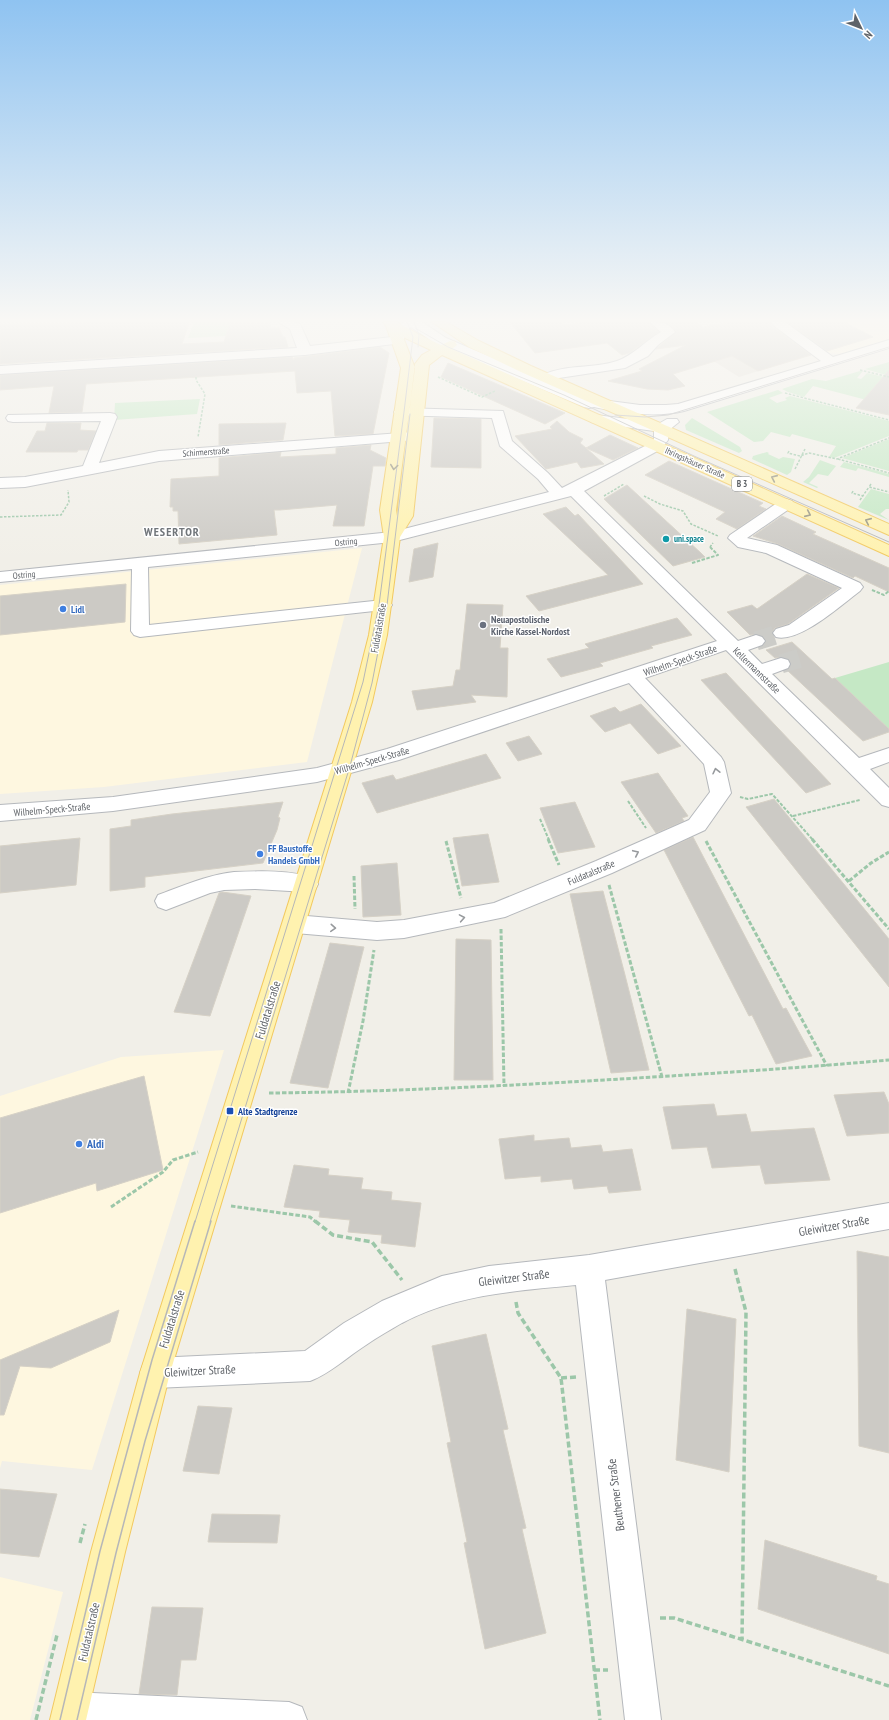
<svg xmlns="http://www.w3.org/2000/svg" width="889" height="1720" viewBox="0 0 889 1720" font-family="'PT Sans Narrow',sans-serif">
<rect width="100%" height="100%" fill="#f1efe8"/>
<path fill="#fef7e0" d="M786 322H889V339L841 354 829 353Z
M362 548 307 762 104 787 0 794V585Z
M224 1050 92 1470 2 1461 0 1468V1096L121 1057Z
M0 1577 63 1592 30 1720H0Z"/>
<path fill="#e1ded6" d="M773 334 804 357 739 377 696 350Z"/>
<path fill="#c5e8c5" d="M194 322H231L226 336 188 338Z
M889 362V370L886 373 889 376 865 369Z
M860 371H863L857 378 861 379 867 373 889 378 882 404 813 386 804 397 788 392 782 389 812 379 826 381Z
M778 390 783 393 769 398 777 403 787 400 785 398 790 396 889 421V436L834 458 829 457 836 446 792 434 790 437 771 432 763 441 754 442 707 412Z
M200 399 197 414 114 420 115 403Z
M692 418 740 447 742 451 739 453 686 430 685 425Z
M889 439V471L842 458Z
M767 452 769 453 768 454 779 459 783 457 795 459 791 472 787 475 752 459 753 456Z
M820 460 836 466 828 476 818 474 809 483 818 487 817 488 803 482 809 477Z
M844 462 889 474V477L858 468 856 471 840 467Z
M871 489 889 494V509H886L880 514 889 520 858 507Z
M889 662V729L835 678Z"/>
<path fill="#cccac5" stroke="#d6d1c6" d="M164 322 189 323 182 344 224 342 230 323H270L271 328H279L283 337H285L288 347 0 364V324Z
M510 322H561L565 325 587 322H649L659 332 629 353 622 355 607 343 535 353Z
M664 322H695L703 327 732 322H770L772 326 811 355 758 371 732 356 673 374 685 386 668 390 647 389 608 381 642 371 639 369 686 345 656 349 676 332 671 325Z
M787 322H844L873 337 827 351Z
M380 347 389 353 373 434 335 436 331 391 297 393 295 371 86 384 82 412 49 413 54 386 0 390V375L292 357 294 360V358Z
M448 363 565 413 545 424 441 377Z
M889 370V415L856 408 865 398Z
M434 418 481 419V468L431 467Z
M557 421 569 432 583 439 580 443 586 448 610 435 638 448 613 460 586 448 604 464 581 468 577 462 546 469 515 436 552 429 550 427Z
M47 423H81L80 430 96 431 88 450H78L77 452H26L37 431H45Z
M286 423 283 440 219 445V424Z
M371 445 370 450 386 458 385 466H373L364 526H333L337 505 280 510H274L277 535 179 544 178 511H173V507H170L171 479 219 476V458L281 452 280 457 336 454V448Z
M669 461 763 503 759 506 766 509 737 529 716 519 725 512 645 475Z
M627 485 701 553 705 557 673 566 604 499Z
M566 507 575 516 578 514 643 584 539 611 526 596 608 575 543 514Z
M782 516 816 532 813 534 889 568V592L855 576 853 578 778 544 753 536Z
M438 543 433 577 409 582 414 549Z
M807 574 839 588 788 624 775 628 772 633 774 636 766 642 762 636 756 634 750 635 727 612 752 605 757 609Z
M126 584 125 622 0 635V596Z
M467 604 503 605 500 648H508L507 697 471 695 476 702 417 710 412 691 453 686 456 670H460Z
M677 618 692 635 651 646 653 648 600 663 603 666 561 677 547 659 589 648 585 644Z
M792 642 832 679 835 678 889 729V732L863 741 787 670 791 665 789 659 781 657 775 658 766 650Z
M726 673 776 726 831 784 806 793 701 680Z
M641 704 681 746 658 754 630 723 605 732 590 716 615 707 620 712Z
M529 736 542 754 518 761 506 743Z
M486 754 501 778 377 813 362 783 393 775 396 780Z
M658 773 688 816 682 818 684 821 656 833 621 782Z
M774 799 889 939V987L746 807Z
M283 802 278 817 280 818 277 830 263 863 145 877V887L110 891V829L131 826V820L172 814Z
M575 802 595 847 558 853 540 808Z
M488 834 499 882 462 886 453 838Z
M693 837 783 1009 786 1008 812 1056 776 1064 752 1015 749 1016 664 850Z
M80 838 76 885 0 893V846Z
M397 863 401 915 363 917 361 866Z
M603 891 625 975 649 1070 611 1073 570 894Z
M222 892 251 896 210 1016 174 1012 219 893Z
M456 939 491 940 493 1080H454Z
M330 943 364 947 328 1088 290 1083Z
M144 1076 163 1170 97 1191 96 1183 0 1213V1118Z
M884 1092 889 1104V1133L847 1136 834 1095Z
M714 1104 717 1116 746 1114 751 1132 814 1128 830 1180 765 1184 760 1165 712 1168 707 1147 672 1149 663 1107Z
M534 1135V1141L569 1138 571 1148 601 1145 603 1152 632 1149 641 1190 609 1193 607 1186 574 1189 572 1179 541 1182V1176L505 1179 499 1139Z
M294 1165 329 1169 328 1175 363 1178 361 1189 392 1192 391 1200 421 1203 415 1247 381 1243 382 1235 348 1232 350 1220 319 1217 320 1211 284 1207Z
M857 1251 889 1257V1453L859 1446Z
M687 1309 736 1319 729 1472 676 1460Z
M119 1310 110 1342 51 1368 20 1366 4 1415H0V1360Z
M486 1334 508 1429 503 1430 526 1528 522 1529 546 1633 485 1649 464 1543 467 1542 447 1443 451 1442 432 1346Z
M198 1406 232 1408 219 1474 183 1471Z
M0 1489 57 1494 39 1557 0 1553Z
M212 1514 280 1515 277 1543 208 1542Z
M765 1540 877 1576 876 1580 889 1584V1654L758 1609Z
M152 1607 203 1608 196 1660H181L177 1695 139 1694Z"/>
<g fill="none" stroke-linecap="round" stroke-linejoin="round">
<path stroke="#ccccc8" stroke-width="19" stroke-dasharray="19 10" stroke-linecap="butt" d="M756 641 782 633
M781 664 807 656"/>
<g stroke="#b5b8bc" stroke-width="2">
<path id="minor" d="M278 322H294L300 324 310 346 392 337 397 327 403 322H422L446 338 542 379 543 375C566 364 593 369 617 361 634 355 645 341 661 332L650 322C661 322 668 322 675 332L658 345 648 356 625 368 559 378 549 382 578 394 602 400 640 405H666L678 404 821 361 773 325 771 322H785L833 357 889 340V348L684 411C656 418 622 413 594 407L589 408 584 407 436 344 411 327 407 331 402 343 305 355 0 374V366L297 348 290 329Z
M401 408 503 411 512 441 548 473 562 488 651 443 654 439V431L596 423 591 422 589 419 591 416 596 415 660 423 667 419H677L679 422 669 430 668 440 661 449 584 491 738 641 756 635 762 637 765 641 762 645 748 650 762 664 781 658 788 660 790 664 788 668 772 674 859 758 889 748V762L870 769 889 788V807L882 805 726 650 645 678 721 757 724 762 731 793 705 830 612 873 505 917 404 938 377 940 295 933 287 930 283 924 287 918 295 915 377 922 404 920 494 903 596 861 689 820 710 792 704 764 629 683 399 760 317 782 113 811 0 821V805L113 797 317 768 387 749 717 641 571 496 392 542 148 567 149 625 383 600 389 601 392 605 389 609 383 610 140 637 134 635 131 631 132 569 0 582V572L392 532 549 492 538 479 500 446 492 418 396 415 394 412 396 409Z
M110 413 115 414 117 417 99 463 159 451 414 432 419 433 421 436 419 439 414 440 159 461 25 487 0 488V478L25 477 83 466 101 421 13 422 8 421 6 418 8 415Z
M786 499 792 501 794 504 792 507 747 538 777 545 860 583 863 587 860 591C841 605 800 643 776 637L773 633 776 629 789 625 842 588 766 553 738 547 728 538 730 535 780 501Z
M234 872C260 871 290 870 315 878L318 884 315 890 307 892 255 889 224 890 210 893 166 910 158 907 155 901 158 895C183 886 207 875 234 872Z
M889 1203V1229L605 1280 661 1720H625L576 1285C517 1291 456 1294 402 1323 390 1330 377 1337 366 1345 347 1357 331 1373 310 1381L155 1388 144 1384 140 1373 144 1362 155 1358 305 1351 344 1323 382 1301 442 1276 489 1266 589 1255Z
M71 1692 289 1702 302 1707 307 1720H57L53 1710 58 1697Z"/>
</g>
<g stroke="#f2c960" stroke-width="2">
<path id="major" d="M383 322H397L418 334 441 345 450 341 455 342 457 345 452 349 889 545V556L442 355 429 365 413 516 400 537 387 635 372 702 170 1373 125 1552 86 1720H50L91 1552 140 1373 352 702 369 635 384 537 380 510 401 368 386 326ZM403 337 431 350 422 355 415 364 397 516 396 510 415 368Z
M432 322H446L479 341 531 366 889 524V535L521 372 469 347Z"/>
</g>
<path stroke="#9cc7a9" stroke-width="1.5" stroke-dasharray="2.5 1.5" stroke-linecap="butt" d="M860 370 889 377
M196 377V380L205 394 198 437
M438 377 482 397 495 391
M785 393 889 420
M789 451 788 453 800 456 809 453 837 459 889 438
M838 459 889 473
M795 469 805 449
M871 484 869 487 889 492
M853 491 852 493 863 496
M604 496 624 484
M644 496 660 504 683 511 691 524 718 536
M860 500 869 487
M0 517 61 515 69 502 68 490
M710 547 713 543"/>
<path stroke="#9cc7a9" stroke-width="2" stroke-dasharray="3.5 1.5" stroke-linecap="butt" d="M692 563 718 555 710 547 711 546
M872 590 884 595 889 591
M740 797 748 799 772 794 813 840
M628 801 646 828
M793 816 860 800
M540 819 549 840"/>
<path stroke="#9cc7a9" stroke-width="3" stroke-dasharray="4.5 2" stroke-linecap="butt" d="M548 839 559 865
M812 839 889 929
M446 841 461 898
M706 841 827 1066
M354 876 355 909
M849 881 871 863 889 852
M609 885 662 1077
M501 929 504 1086
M269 1093C375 1092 481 1087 587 1081 688 1075 788 1069 889 1060
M348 1093 363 1021 374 950
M231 1206 310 1217 316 1222
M111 1207 163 1172 173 1160 198 1152"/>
<path stroke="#9cc7a9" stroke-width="3.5" stroke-dasharray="6 3" stroke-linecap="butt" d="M315 1221 333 1235 372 1242 402 1280
M735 1269 746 1312 742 1640
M516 1302 518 1313 561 1378 600 1720
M561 1378 576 1377
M80 1543 85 1524
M660 1618H674L889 1686
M594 1670H608
M36 1720 57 1635"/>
<use href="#minor" fill="#fff" fill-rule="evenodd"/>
<use href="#major" fill="#fff2af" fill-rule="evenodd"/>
<path stroke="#b6b7b8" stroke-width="1" d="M414 322 419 335 418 347
M415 328 448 347 564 395 694 456 889 542
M615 415 645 417 668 415 889 347
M195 1222 363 682 379 605 404 412 413 337 407 322
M210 1222 350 766 372 683 387 605 410 414"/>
<path stroke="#b6b7b8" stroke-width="1.5" d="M60 1720 100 1551 152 1360 195 1221
M77 1720 116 1553 145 1441 211 1221"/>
</g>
<defs><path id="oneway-chevron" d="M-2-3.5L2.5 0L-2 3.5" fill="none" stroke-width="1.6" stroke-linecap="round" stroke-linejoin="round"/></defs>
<g stroke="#979581">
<use href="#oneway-chevron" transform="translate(394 467) rotate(98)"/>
<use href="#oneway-chevron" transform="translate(774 478) rotate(-156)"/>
<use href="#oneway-chevron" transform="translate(808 514) rotate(24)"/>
<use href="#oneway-chevron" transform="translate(868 521) rotate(-156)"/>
</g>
<g stroke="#979a9d">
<use href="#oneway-chevron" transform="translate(716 771) rotate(-103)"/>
<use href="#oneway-chevron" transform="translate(636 853) rotate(-25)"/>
<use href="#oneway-chevron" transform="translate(462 918) rotate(-10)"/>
<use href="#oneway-chevron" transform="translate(333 928) rotate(4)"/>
</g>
<linearGradient id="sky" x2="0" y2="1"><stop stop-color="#8fc3f1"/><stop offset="0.57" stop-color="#f9f8f5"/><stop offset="1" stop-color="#f9f8f5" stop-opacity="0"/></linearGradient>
<rect width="889" height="562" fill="url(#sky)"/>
<circle fill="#0f9aa8" stroke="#fff" stroke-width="1.5" cx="666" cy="539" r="4"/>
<g fill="#3f7fe0" stroke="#fff" stroke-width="1.5">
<circle cx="63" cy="609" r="4"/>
<circle cx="260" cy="854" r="4"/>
<circle cx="79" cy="1144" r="4"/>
</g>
<circle fill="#6b7280" stroke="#fff" stroke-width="1.5" cx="483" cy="625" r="4"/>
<rect fill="#1a4fb4" stroke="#fff" stroke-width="1.5" x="226" y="1107" width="8" height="8" rx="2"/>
<g text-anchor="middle" stroke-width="3" stroke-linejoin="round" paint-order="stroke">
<g font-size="9" fill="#5f6368" stroke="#fff">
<text transform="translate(206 452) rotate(-4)" y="3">Schirmerstraße</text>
<text transform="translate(695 463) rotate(24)" y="3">Ihringshäuser Straße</text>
<text transform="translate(346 542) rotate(-6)" y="3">Ostring</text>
<text transform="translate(24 575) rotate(-5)" y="3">Ostring</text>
</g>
<rect fill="#fff" stroke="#8f9295" stroke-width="1" x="732" y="477" width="20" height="14" rx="3"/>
<g font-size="9" font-weight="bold" fill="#5f6368">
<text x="742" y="487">B 3</text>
</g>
<g font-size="9" font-weight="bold" fill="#0d838f" stroke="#fff" text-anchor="start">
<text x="674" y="542">uni.space</text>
</g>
<g font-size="10" font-weight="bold" fill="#366cbe" stroke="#fff" text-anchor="start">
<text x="71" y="613">Lidl</text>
<text x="268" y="852">FF Baustoffe<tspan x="268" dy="12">Handels GmbH</tspan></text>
</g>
<g font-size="10" font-weight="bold" fill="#5b616d" stroke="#fff" text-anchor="start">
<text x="491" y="623">Neuapostolische<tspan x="491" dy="12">Kirche Kassel-Nordost</tspan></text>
</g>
<g font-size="10" fill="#5f6368" stroke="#fff">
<text transform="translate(378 628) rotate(-80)" y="4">Fuldatalstraße</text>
<text transform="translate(680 660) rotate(-19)" y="4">Wilhelm-Speck-Straße</text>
<text transform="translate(757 670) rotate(44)" y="4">Kellermannstraße</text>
<text transform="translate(372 760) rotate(-16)" y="4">Wilhelm-Speck-Straße</text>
<text transform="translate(52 809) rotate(-5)" y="4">Wilhelm-Speck-Straße</text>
<text transform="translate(591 872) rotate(-23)" y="4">Fuldatalstraße</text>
</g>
<g font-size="10" font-weight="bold" fill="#164399" stroke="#fff" text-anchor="start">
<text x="238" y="1115">Alte Stadtgrenze</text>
</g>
<g font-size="12" font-weight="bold" letter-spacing="1" fill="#70757a" stroke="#fff">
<text x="172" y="536">WESERTOR</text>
</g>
<g font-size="12" fill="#5f6368" stroke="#fff">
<text transform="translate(268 1010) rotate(-73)" y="4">Fuldatalstraße</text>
<text transform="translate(834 1226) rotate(-10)" y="4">Gleiwitzer Straße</text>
<text transform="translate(514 1278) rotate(-7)" y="4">Gleiwitzer Straße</text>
<text transform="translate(172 1319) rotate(-73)" y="4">Fuldatalstraße</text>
<text transform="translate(200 1371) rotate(-3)" y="4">Gleiwitzer Straße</text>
<text transform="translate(616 1495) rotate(-97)" y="4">Beuthener Straße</text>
<text transform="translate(89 1632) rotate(-77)" y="4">Fuldatalstraße</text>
</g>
<g font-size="12" font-weight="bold" fill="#366cbe" stroke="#fff" text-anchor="start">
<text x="87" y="1148">Aldi</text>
</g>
</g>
<g transform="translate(861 28) rotate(133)" stroke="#ffffff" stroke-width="3" paint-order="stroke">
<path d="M0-3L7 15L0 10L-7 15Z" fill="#5f6368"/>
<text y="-6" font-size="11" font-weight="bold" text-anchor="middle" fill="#5f6368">N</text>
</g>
</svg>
